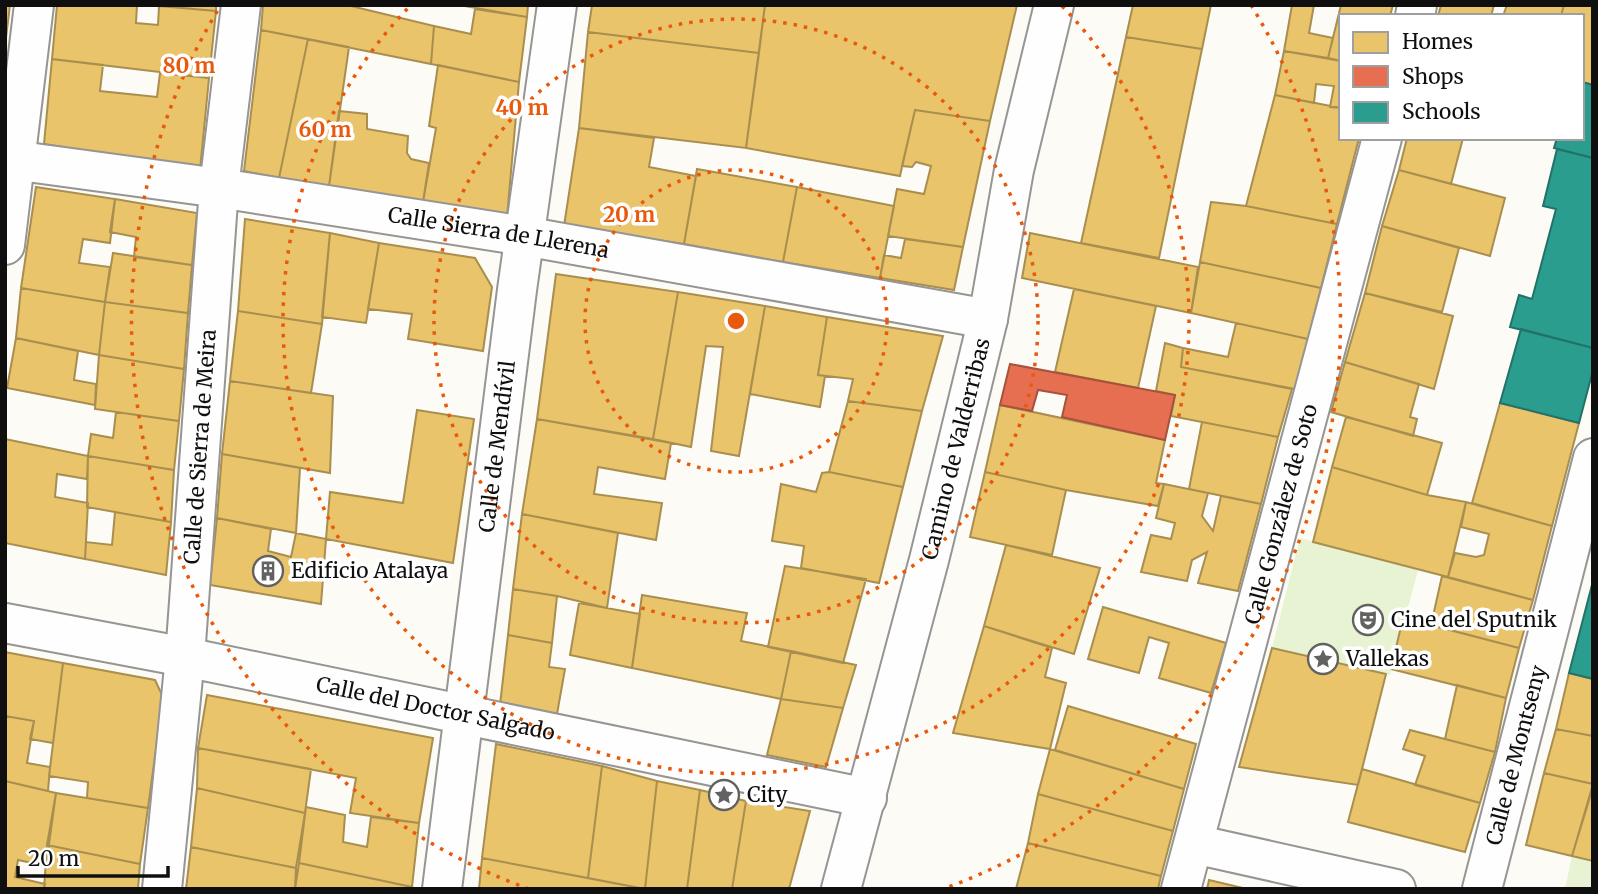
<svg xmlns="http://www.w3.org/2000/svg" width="1598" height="894" viewBox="0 0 1598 894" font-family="Merriweather,serif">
<rect width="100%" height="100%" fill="#fcfbf5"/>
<path fill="#e7f3d3" d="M1300 538 1418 570 1390 675 1272 648Z
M1572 856 1593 861V889H1565Z"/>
<path fill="#e9c46a" stroke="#a88e4f" stroke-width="2" d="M5 5H10L5 46Z
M57 5H137L136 23 158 25 159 6 216 11 209 78 52 59Z
M150 5H216V11Z
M263 5H347L434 26 431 64 261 30Z
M459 5H528L527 17Z
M592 5H765L759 53 588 32Z
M765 5H1017L990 121 915 110 900 176 746 148Z
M1133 5H1211L1202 49 1126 37Z
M1292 5H1314L1309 33 1333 38 1328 58 1284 51Z
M1341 5H1393L1390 16H1341V61L1328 58Z
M1441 5H1494L1491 16H1438Z
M1507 5H1564L1561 16H1503Z
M1564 5H1593V85L1582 82V16H1561Z
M475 9 527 17 519 82 431 64 434 26 471 34Z
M261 30 308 39 279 178 244 171Z
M588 32 759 53 746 148 579 128Z
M1126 37 1202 49 1159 258 1081 243Z
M308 39 349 47 329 186 279 178Z
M1284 51 1341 61V108L1330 107 1334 86 1316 84 1314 103 1275 95Z
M52 59 103 65 100 91 157 97 160 73 209 78 200 170 44 144Z
M438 65 519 82 507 217 423 202 436 128 429 126Z
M1275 95 1341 108V138H1359L1337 224 1246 206Z
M915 110 990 121 963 247 888 236 897 189 924 194 931 166 916 162 912 167 902 166Z
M339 111 367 114V129L408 136 407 153 411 159 429 163 423 202 329 186Z
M579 128 654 138 649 167 696 176 684 244 564 226Z
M1407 138H1463L1451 184 1399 170Z
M697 169 797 187 783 262 684 244Z
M1399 170 1505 198 1490 256 1382 226Z
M36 187 115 199 110 243 83 239 79 263 110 267 105 302 21 288Z
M797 187 894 206 880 278 783 262Z
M115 199 197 213 192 265 134 257 136 237 110 232Z
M1211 202 1246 206 1337 224 1321 288 1200 262Z
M245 219 330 233 322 324 238 311Z
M1382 226 1459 248 1442 312 1365 293Z
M330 233 379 243 366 323 322 317Z
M1030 233 1198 267 1191 313 1022 278Z
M905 239 963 247 954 290 880 278 884 255 901 258Z
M379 243 475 258 492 287 483 351 408 339 412 314 368 309Z
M113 253 192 265 188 313 105 302Z
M1200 262 1321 288 1308 339 1191 313Z
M556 274 678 292 653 439 537 419Z
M21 288 105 302 99 355 16 338Z
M1074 289 1156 306 1138 388 1055 372Z
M678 292 765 306 739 456 711 451 723 347 706 346 691 447 653 439Z
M1365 293 1453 316 1434 389 1345 362Z
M105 302 188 313 184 369 99 355Z
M765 306 827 317 818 375 825 376 820 407 750 394Z
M238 311 322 324 311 393 230 381Z
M827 317 943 336 922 411 848 401 853 379 818 375Z
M1236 323 1308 339 1295 389 1181 367 1183 348 1228 357Z
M16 338 78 351 74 380 96 384 95 405 7 388Z
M1165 343 1183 348 1181 367 1292 389 1278 437 1171 416 1175 395 1156 391Z
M99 355 184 369 179 421 95 409Z
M1345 362 1419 384 1410 417 1417 419 1413 436 1331 412Z
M230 381 333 396 330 473 222 454Z
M848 401 922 411 903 487 829 472Z
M1500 403 1579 423 1552 526 1472 503Z
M1000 405 1165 440 1156 483 1164 484 1158 506 1066 490 985 472Z
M417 410 474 419 453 563 326 539 330 492 403 503Z
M116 412 179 421 174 470 88 456 91 434 113 438Z
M1346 417 1442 443 1427 495 1332 467Z
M537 419 671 443 665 479 598 467 594 494 662 503 656 540 522 514Z
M1202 422 1278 437 1261 504 1189 489Z
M5 439 88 456 87 479 57 474 55 497 88 503 85 559 5 543Z
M222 454 300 468 296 533 217 518Z
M88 456 174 470 171 522 87 507Z
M1332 467 1427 495 1466 502 1448 577 1313 542Z
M829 472 903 487 879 583 801 568 804 546 772 541 781 484 816 492 822 473Z
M985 472 1066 490 1052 555 970 537Z
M1164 484 1208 493 1202 516 1213 531 1221 496 1261 504 1238 591 1198 583 1207 552 1192 560 1187 581 1141 572 1151 535 1171 539 1175 523 1156 518Z
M1466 502 1552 526 1533 600 1448 577 1455 553 1476 557 1484 555 1489 534 1461 527Z
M115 512 171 522 166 575 85 559 86 542 112 545Z
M522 514 618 533 607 608 557 596 513 589Z
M217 518 271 529 268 551 291 557 296 533 326 539 321 604 210 585Z
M1006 545 1100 568 1074 654 984 626Z
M785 566 866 579 843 663 768 647Z
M1442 576 1533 600 1519 648 1431 625Z
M513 589 557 596 552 643 508 635Z
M642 595 747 613 741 641 791 651 781 699 632 668Z
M579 603 640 614 632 668 570 655Z
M1103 607 1226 643 1211 693 1159 678 1169 643 1149 637 1139 673 1088 659Z
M1403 618 1519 648 1506 698 1391 669Z
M984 626 1052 648 1045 677 1066 683 1050 749 953 733Z
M508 635 552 643 549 667 565 669 557 714 500 705Z
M1272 648 1386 674 1358 785 1239 767Z
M791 651 856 665 843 708 781 699Z
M5 652 63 663 53 743 30 739 34 721 5 716Z
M63 663 155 680 163 697 148 808 87 798 88 782 49 776Z
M1569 673 1593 679V736L1556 729Z
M1457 685 1506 698 1495 752 1445 739Z
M207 695 433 738 419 823 350 813 356 778 198 748Z
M781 699 843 708 826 767 767 755Z
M1068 706 1196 744 1184 789 1055 750Z
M5 716 34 721 27 763 50 767 48 791 5 781Z
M1556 729 1593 736V784L1544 773Z
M1410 730 1495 752 1480 803 1415 785 1425 756 1403 749Z
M496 744 602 766 588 878 482 858Z
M198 748 311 769 305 813 197 788Z
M1050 749 1184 789 1173 831 1038 794Z
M602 766 657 781 645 889 588 878Z
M1362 769 1480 803 1465 852 1348 822Z
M1544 773 1593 784 1572 856 1526 845Z
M5 781 56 793 46 866 18 860 15 877 45 884 44 889H5Z
M657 781 700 790 687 889H645Z
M1593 787V861L1572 856Z
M197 788 305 813 296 868 191 847Z
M700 790 746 801 732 889H687Z
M56 793 148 808 140 864 47 845Z
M1038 794 1173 831 1161 876 1028 843Z
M746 801 810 811 789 889H732Z
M306 807 345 815 343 842 367 847 371 817 419 823 412 887 299 863Z
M1028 843 1161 876 1158 889H1016Z
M47 845 140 864 138 889H44Z
M191 847 296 868 295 889H186Z
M482 858 645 889H479Z
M299 863 412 887 411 889H295Z
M1209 880 1247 889H1207Z"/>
<path fill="#e76f51" stroke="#a6523d" stroke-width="2" d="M1010 364 1175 395 1165 440 1062 417 1067 395 1038 390 1032 411 1000 405Z"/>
<path fill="#2a9d8f" stroke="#227269" stroke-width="2" d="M1582 82 1593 85V158L1554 148 1557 138H1582Z
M1557 149 1593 158V348L1510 327 1519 295 1532 299 1556 209 1543 206Z
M1521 329 1593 348V370L1579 423 1500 403Z
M1593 581V679L1569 673Z"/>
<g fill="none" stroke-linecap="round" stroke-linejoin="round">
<g stroke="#969593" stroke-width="42">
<g id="minor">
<path d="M1415 16 1417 5"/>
<path id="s1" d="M5 159 219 188 524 236 988 319"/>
<path d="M5 245 34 5"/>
<path id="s2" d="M5 623 185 657 867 798"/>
<path d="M1194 844 1396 889"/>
<path id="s3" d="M162 889 185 657 219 188 241 5"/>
<path id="s4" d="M442 889 517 290 557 5"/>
<path id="s5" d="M841 889 929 560 988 319 1014 170 1054 5"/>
<path id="s6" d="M1181 889 1382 138"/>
<path id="s7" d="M1482 889 1593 458"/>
</g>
</g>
<use href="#minor" stroke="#fffefe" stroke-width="38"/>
</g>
<g fill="none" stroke="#e8590c" stroke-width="3.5" stroke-dasharray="3.5 7">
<circle cx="736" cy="321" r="151"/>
<circle cx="736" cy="321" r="302"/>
<path d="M1062 6A453 453 0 1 1 410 6"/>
<path d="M529 889A604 604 0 0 1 221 5M1251 5A604 604 0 0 1 943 889"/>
</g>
<defs>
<g id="building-ring" transform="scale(1.575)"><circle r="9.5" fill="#fff" stroke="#626260" stroke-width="1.5"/><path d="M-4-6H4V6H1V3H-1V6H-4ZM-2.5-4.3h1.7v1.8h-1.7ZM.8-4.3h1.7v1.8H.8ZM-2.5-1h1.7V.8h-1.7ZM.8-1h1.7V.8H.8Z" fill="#626260"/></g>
<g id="theatre-ring" transform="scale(1.575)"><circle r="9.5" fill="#fff" stroke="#626260" stroke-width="1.5"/><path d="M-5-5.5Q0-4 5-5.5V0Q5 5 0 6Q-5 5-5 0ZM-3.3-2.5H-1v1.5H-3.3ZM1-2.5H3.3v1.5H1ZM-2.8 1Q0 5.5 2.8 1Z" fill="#626260"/></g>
<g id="sight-ring" transform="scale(1.575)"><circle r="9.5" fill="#fff" stroke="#626260" stroke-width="1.5"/><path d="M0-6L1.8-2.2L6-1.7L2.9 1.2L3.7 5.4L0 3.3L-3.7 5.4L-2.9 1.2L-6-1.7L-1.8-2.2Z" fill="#626260"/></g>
</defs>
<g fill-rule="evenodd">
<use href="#building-ring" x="268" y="571"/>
<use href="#theatre-ring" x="1368" y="620"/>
<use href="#sight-ring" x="1323" y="659"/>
<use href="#sight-ring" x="724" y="795"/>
</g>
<g text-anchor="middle" stroke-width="7" stroke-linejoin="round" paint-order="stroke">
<g font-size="21" fill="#0f0f0f" stroke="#fff">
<text dy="7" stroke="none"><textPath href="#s1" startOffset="499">Calle Sierra de Llerena</textPath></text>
<text dy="7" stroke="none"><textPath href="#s3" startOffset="444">Calle de Sierra de Meira</textPath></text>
<text dy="7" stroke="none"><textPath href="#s4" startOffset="446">Calle de Mendívil</textPath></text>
<text dy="7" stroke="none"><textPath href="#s5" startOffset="455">Camino de Valderribas</textPath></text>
<text dy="7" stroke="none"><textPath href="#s6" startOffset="388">Calle González de Soto</textPath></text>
<text dy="7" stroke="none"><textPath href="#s2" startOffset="439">Calle del Doctor Salgado</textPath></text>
<text dy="7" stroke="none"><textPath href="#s7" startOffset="138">Calle de Montseny</textPath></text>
</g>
<g font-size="21" fill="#0f0f0f" stroke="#fff" text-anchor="start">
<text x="291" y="578">Edificio Atalaya</text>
<text x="1391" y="627">Cine del Sputnik</text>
<text x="1346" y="666">Vallekas</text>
<text x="747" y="802">City</text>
</g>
</g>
<circle cx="736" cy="321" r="10" fill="#e8590c" stroke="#fff" stroke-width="3.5"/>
<g font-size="21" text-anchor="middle" font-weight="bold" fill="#e8590c" stroke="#fff" stroke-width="7" stroke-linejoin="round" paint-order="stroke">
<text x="189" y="73">80 m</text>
<text x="522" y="115">40 m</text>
<text x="325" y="137">60 m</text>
<text x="629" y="222">20 m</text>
</g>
<rect width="1598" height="894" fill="none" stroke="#0f0f0f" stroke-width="14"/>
<rect x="1339" y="14" width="245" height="126" fill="#ffffff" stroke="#9f9f9f" stroke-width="2"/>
<rect x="1353" y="32" width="35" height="21" fill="#e9c46a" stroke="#9f9f9f" stroke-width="2"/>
<text x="1402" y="49" font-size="21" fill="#0f0f0f">Homes</text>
<rect x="1353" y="66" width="35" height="21" fill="#e76f51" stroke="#9f9f9f" stroke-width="2"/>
<text x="1402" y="84" font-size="21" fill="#0f0f0f">Shops</text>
<rect x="1353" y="102" width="35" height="21" fill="#2a9d8f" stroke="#9f9f9f" stroke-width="2"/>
<text x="1402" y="119" font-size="21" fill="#0f0f0f">Schools</text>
<path d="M18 866v10h150v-10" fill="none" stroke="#0f0f0f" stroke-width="3.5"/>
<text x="28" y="866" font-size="21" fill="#0f0f0f" stroke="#ffffff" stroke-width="5" paint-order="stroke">20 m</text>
</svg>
